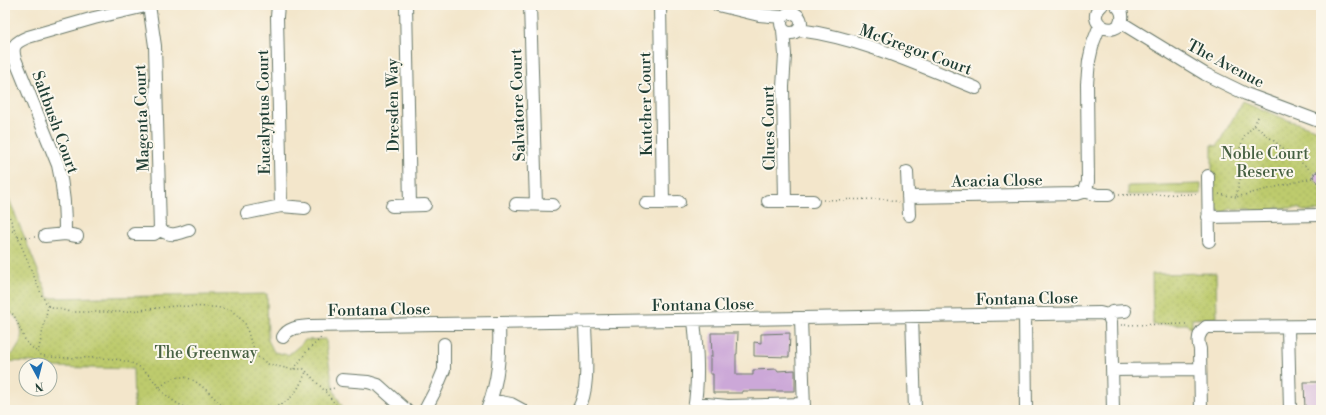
<svg xmlns="http://www.w3.org/2000/svg" width="1326" height="415" viewBox="0 0 1326 415" font-family="'Libre Bodoni',serif">
<defs>
<pattern id="grass-tufts" width="24" height="20" patternUnits="userSpaceOnUse"><rect width="24" height="20" fill="#bdcb6d"/><path d="M3 7l-1-3M5 7V3M7 7l1-3M15 17l-1-3M17 17v-4M19 17l1-3" fill="none" stroke="#a2af5f"/></pattern>
<pattern id="park-dots" width="8" height="8" patternUnits="userSpaceOnUse"><rect width="8" height="8" fill="#bdcb6d"/><path d="M2 2h.1M6 6h.1" fill="none" stroke="#a2af5f" stroke-width="1.8" stroke-linecap="round"/></pattern>
</defs>
<rect width="100%" height="100%" fill="#fbf7ec"/>
<filter id="ink" filterUnits="userSpaceOnUse"><feTurbulence type="fractalNoise" baseFrequency=".025" numOctaves="2"/><feDisplacementMap in="SourceGraphic" scale="8" xChannelSelector="R" yChannelSelector="G"/><feConvolveMatrix kernelMatrix="1 2 1 2 8 2 1 2 1" color-interpolation-filters="sRGB"/></filter>
<filter id="wash" filterUnits="userSpaceOnUse"><feTurbulence type="fractalNoise" baseFrequency=".012" numOctaves="4" result="noise"/><feDisplacementMap in="SourceGraphic" scale="16" xChannelSelector="R" yChannelSelector="G"/><feGaussianBlur stdDeviation="0.9" result="paint"/><feColorMatrix in="noise" values="0 0 0 0 0 0 0 0 0 0 0 0 0 0 0 0 0 1.4 0 .05"/><feComposite in="paint" operator="in"/></filter>
<g filter="url(#wash)">
<rect width="100%" height="100%" fill="#f3e6cb"/>
<path fill="url(#grass-tufts)" stroke="#6e8450" d="M1201 184V194L1128 195V186Z"/>
<path fill="url(#park-dots)" stroke="#6e8450" d="M1243 101 1285 119 1321 131V211H1303L1299 208H1277L1273 212H1254L1250 209H1228L1225 213C1217 211 1215 210 1212 202V145L1217 146Z
M5 189 49 298 267 294 268 340 274 352 288 355 299 346 305 340 326 339 327 352 334 391 344 410H134L133 369 50 367V365H37L36 362 5 361V360C24 349 29 322 7 311L5 304Z
M1216 273 1217 318 1192 319V330L1186 324 1153 325 1152 274Z"/>
<g id="blocks">
<path fill="#cca8d8" d="M1321 171V186L1313 177 1315 173Z
M711 333H738L737 354H736V375H753V370L777 369V371L795 370V391H742V393H713V374H710V357H712Z
M790 333 789 357 754 356V342L761 343V334Z
M1304 382H1321V410H1305Z"/>
</g>
</g>
<g filter="url(#ink)">
<use href="#blocks" fill-opacity="0" stroke="#697869" stroke-width="1"/>
<g fill="none" stroke-linecap="round" stroke-linejoin="round">
<g stroke="#697869" stroke-width="14">
<path id="minor" d="M149 5 155 46 160 230C172 237 177 234 189 230
M278 5 277 17 281 206
M406 5 410 205
M530 5 536 204
M660 5 663 203
M718 5 759 15 782 17
M1102 5C1082 23 1117 40 1122 19 1123 13 1121 9 1116 5
M781 23a10 10 0 1 1 20 0a10 10 0 1 1-20 0Z
M1120 22 1205 74 1246 94 1321 122
M783 30 785 55 783 87 785 201
M799 30C861 38 918 65 976 88
M907 172 909 215
M1208 176 1209 241
M1085 191 1097 195H1109
M908 197 1076 194 1085 191 1088 182 1087 84 1089 61 1093 43 1100 25
M768 201H813
M646 203 679 202
M516 204 553 205
M392 206 425 205
M247 213 281 206 305 208
M1208 217 1321 215
M65 234C65 209 64 190 58 165L15 59C11 45 16 42 28 37L94 18 150 5
M134 234H154L160 230
M45 236 65 234 77 236
M1025 314 1026 410
M1108 315 1111 322 1113 410
M1108 315 1112 312 1125 311
M912 316 915 410
M801 318 804 410
M1288 327 1290 410
M283 337C288 327 300 327 310 326L1100 313 1108 315
M1112 370 1200 369
M342 380 368 382 378 385 406 410
M491 400 511 404 522 410
M695 403 728 406 804 404
M425 410 436 389 444 370V344
M487 410C499 380 500 354 499 323
M578 410C591 388 585 347 585 322
M694 410C699 380 697 350 694 320
M1201 410 1200 349C1197 340 1198 333 1206 327L1321 326"/>
</g>
<path stroke="#697869" stroke-width="1.5" stroke-dasharray="1 3" stroke-linecap="butt" d="M1254 125 1259 115
M1321 171H1315L1312 176 1313 180 1316 182H1321
M1312 178 1236 197 1240 179 1239 154 1240 148 1244 137 1254 125 1313 172
M1219 194 1236 197
M1119 195 1197 194
M823 200 886 199 899 202
M5 206 42 296 48 306 38 353C44 360 86 357 98 358 108 358 118 359 128 362 151 368 154 387 171 399 178 405 187 408 196 410
M5 227 16 233
M18 237H35
M48 306 70 312H121L175 306 214 307 231 310 245 323 251 342 258 357 268 364 290 369H304L324 390 340 410
M5 311 10 312 14 315 26 342 38 353
M1121 325 1188 324
M294 369 307 351 320 339 321 337
M160 387C165 383 171 378 179 377 196 375 215 399 226 410
M325 390 335 388
M266 410C291 402 295 396 306 372"/>
<use href="#minor" stroke="#fff" stroke-width="12"/>
</g>
</g>
<g text-anchor="middle" stroke-width="4" stroke-linejoin="round" paint-order="stroke">
<g font-size="16" fill="#1f3d34" stroke="#fbf7ec">
<text transform="translate(916 49) rotate(20)" y="6">McGregor Court</text>
<text transform="translate(1226 63) rotate(28)" y="6">The Avenue</text>
<text transform="translate(645 104) rotate(-91)" y="6">Kutcher Court</text>
<text transform="translate(392 105) rotate(-91)" y="6">Dresden Way</text>
<text transform="translate(517 105) rotate(-92)" y="6">Salvatore Court</text>
<text transform="translate(263 112) rotate(-91)" y="6">Eucalyptus Court</text>
<text transform="translate(141 118) rotate(-92)" y="6">Magenta Court</text>
<text transform="translate(56 122) rotate(70)" y="6">Saltbush Court</text>
<text transform="translate(768 128) rotate(-91)" y="6">Clues Court</text>
<text transform="translate(997 180) rotate(-1)" y="6">Acacia Close</text>
<text transform="translate(1027 298) rotate(-1)" y="6">Fontana Close</text>
<text transform="translate(703 304) rotate(-1)" y="6">Fontana Close</text>
<text transform="translate(379 309) rotate(-1)" y="6">Fontana Close</text>
</g>
<g font-size="16" fill="#466042" stroke="#fbf7ec">
<text x="1265" y="159">Noble Court<tspan x="1265" dy="18">Reserve</tspan></text>
<text x="206" y="358">The Greenway</text>
</g>
</g>
<rect width="1326" height="415" fill="none" stroke="#fbf7ec" stroke-width="20"/>
<g transform="translate(38 377) rotate(173)"><circle r="19" fill="#fbf7ec" stroke="#a3ada2"/>
<path d="M0-3L7 15L0 10L-7 15Z" fill="#1f6fb2"/>
<text y="-6" font-size="11" font-weight="bold" text-anchor="middle" fill="#1f3d34">N</text>
</g>
</svg>
